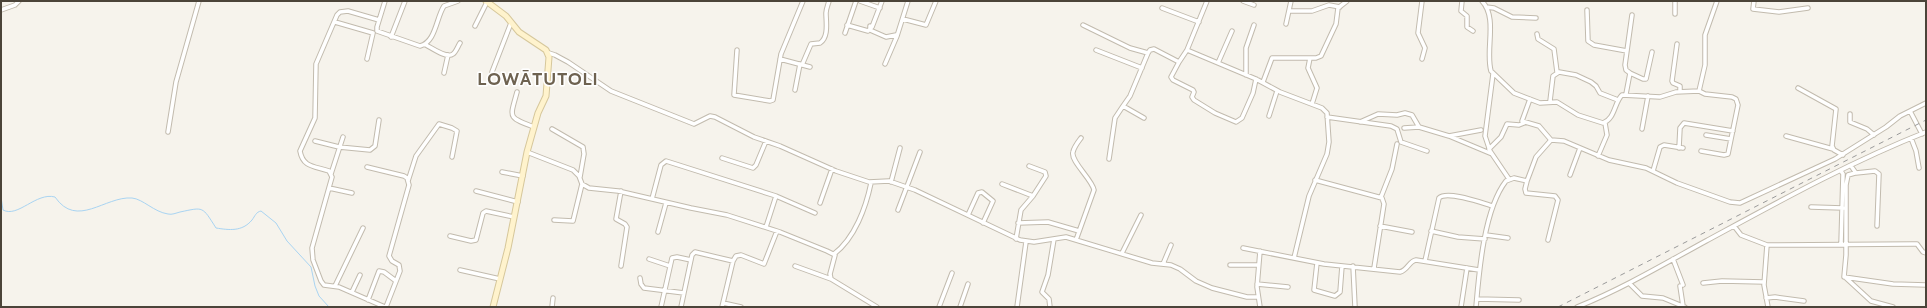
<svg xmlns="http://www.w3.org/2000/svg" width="1927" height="308" viewBox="0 0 1927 308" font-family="Cabin,sans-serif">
<rect width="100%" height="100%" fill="#f6f3ec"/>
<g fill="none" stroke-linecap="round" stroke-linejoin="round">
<path stroke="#a9d4f2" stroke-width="1" d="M1 197 3 210C18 218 36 192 55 197 77 229 105 196 132 198 143 199 154 212 168 214 172 215 176 213 180 212 204 207 202 206 216 228 229 230 242 232 252 220 255 216 256 212 261 211L276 223 287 241 311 267 315 286 319 296 329 307"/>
<g stroke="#c2bbae" stroke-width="5.5">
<path id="street" d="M385 1 377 27V31L420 46C436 42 436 18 444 6L458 1
M860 1 880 8
M1207 1 1187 50 1256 79 1280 92 1322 108 1327 113 1329 142 1327 154 1309 196 1294 258
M1243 1 1254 5
M1422 1 1418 33 1425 48 1422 59
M1462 1 1461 11 1467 16V27L1473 31
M1482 1C1498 18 1485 50 1491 71L1514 93 1540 103 1557 102 1578 115 1603 123C1615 119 1614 103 1622 95L1660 97 1676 92 1699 91 1705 65V35L1717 1
M1754 1 1753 9 1779 12 1808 8
M1486 7 1494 8 1512 17 1536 18
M1162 8 1199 22
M1 10 15 5 19 1
M1587 10 1588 41 1594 45 1627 51
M1289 11H1312L1329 5 1340 7
M1675 14V1
M903 19 926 25 936 1
M379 20 348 11 340 12 337 15 316 64 315 118 300 151C303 168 315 166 329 171L332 177 312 248 313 260 321 281 324 285 339 287 385 307
M335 22 373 33
M1286 24 1291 1
M847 25 868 31 872 27 882 1
M1083 25 1130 48 1148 53
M475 26 487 2
M870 26V30L886 37 896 35
M845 33 856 1
M1537 34 1538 39 1554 49 1557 72
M391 37 405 1
M1677 44 1672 81 1673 83 1680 86V91
M426 45C432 48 447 59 453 54 456 52 458 46 460 43
M737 50 734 95 770 101 773 100 781 54 803 1
M1096 50 1142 68
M549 53 555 55 568 62 611 91 694 124 710 116 715 117 754 137 780 146 836 171 869 182 889 181 915 190 1020 240 1034 242 1066 237 1152 263 1171 265 1180 269 1196 281 1212 288 1247 297H1258
M1310 58 1308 68 1317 88 1312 104
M367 59 373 33
M780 59 810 67
M1179 62 1171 77 1173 80 1193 90 1194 92 1192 97 1194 100 1215 113 1236 122 1242 118 1253 93 1256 79
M1218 63 1232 31
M885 64 897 36 908 1
M802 65 811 44 820 43C829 37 826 22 826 13 826 9 828 5 829 1
M492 72 511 23
M444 73 448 55
M1630 73 1643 79H1646L1652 52
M1493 74 1485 136 1490 151 1509 179
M1246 75V48L1254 25
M1263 82 1272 58H1316L1321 56 1336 24 1338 8 1347 1
M1798 88 1836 109 1832 146 1834 150 1843 155
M795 90 800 64
M1699 91 1705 94 1732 97 1736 99 1738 105 1728 154 1724 155 1701 151
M517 92C510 118 507 117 534 127
M1626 94 1630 73 1626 70 1625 65 1632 15
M1530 99 1522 121 1539 126 1551 140
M1550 101 1553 76 1559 72 1576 75 1591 82 1596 86 1600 93 1618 100
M1910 111 1922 134
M1850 114V122L1867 129 1874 135
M1269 116 1277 91
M1327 117 1391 126 1397 129 1401 142 1427 151
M1144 118 1123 106 1130 96 1148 53 1150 50 1154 49 1179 62 1187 50
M1360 122 1378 114 1397 115 1405 113 1412 115 1419 127 1449 136 1492 154
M1404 128 1419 127
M552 129 583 147 584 154 580 177
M1642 129 1648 96
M168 132 176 82 199 1
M1706 135 1731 139
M1449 136 1481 130
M1786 136 1833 149
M1911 138 1916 151 1919 168
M315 141 339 147 370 150 375 146 379 120
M1679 148 1680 128 1684 123 1733 131
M1489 149 1501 137 1507 124 1519 125 1524 123
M527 152 573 170 579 176 582 184 589 188 618 191 691 208 727 215 780 232 827 251 835 255 830 274 831 279 877 307
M1598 156 1607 135 1605 123
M722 158 753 168 756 165 766 141
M1109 159 1115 118 1123 106
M1851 166 1856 173 1875 171 1879 174 1877 226
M367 167 404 176 407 178 409 185 389 256 392 261 399 265 400 271 386 307
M1653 171 1660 147 1664 145 1683 148
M1841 171 1843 174 1841 244
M502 172 523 176
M1855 173 1848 175 1846 185V255L1844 277 1893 284 1926 285
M331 174 343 137
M1570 175 1580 148
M1315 180 1382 198 1384 204 1374 268
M408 181 416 156 439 124 452 128 457 131 452 157
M1527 181 1525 189 1526 193 1555 196 1558 200 1548 240
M891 182 900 148
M1002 184 1033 196
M329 188 352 193
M476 191 518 202
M1381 197 1392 169 1397 144
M652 199 661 165 666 161 776 196
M820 203 832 169
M1811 207 1843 208
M898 210 920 152
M968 215 978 193 982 192 993 201 983 223
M554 220 573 221 582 184
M1018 223 1048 222 1079 231
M1380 226 1412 232
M1734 226 1741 235 1767 245 1913 244H1917L1923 252 1926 253
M766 227 776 196 815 213
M1431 231 1458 237 1485 239
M658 232 666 203
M1486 235 1508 238
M450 236 471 241 476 240 483 213 486 211 514 217
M1016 239 1021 210 1033 196 1046 176 1045 172 1029 166
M1076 240 1094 190C1092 179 1070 161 1073 152 1074 147 1078 142 1081 138
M1767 245 1764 285 1768 307
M1243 248 1324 264 1400 272C1408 270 1409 261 1416 260L1479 270
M1260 251 1257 287 1260 307
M1122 253 1141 215
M834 254C855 238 866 207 871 183
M649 259 670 266
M1673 259 1683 285
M1425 261 1439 198C1447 190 1482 203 1493 206
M1317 263 1314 290 1335 296 1340 292 1342 266
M1163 264 1171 245
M1230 265H1258
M621 266 627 227 625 224 616 219 621 191
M795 266 831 279
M1353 266 1355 307
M460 270 500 279
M640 278 641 284 644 288 684 293
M1846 278 1871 301 1893 307
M1703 283 1722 281 1764 282
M1257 284 1288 287
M1630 284 1642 296 1663 298 1685 307
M335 286 363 228
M1680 286 1683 306
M352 292 360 275
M1766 298 1775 297 1804 301
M1477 299 1519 300
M368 300 379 271 384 272 396 281
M723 303 741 307
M552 307 553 298
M661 307 672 258 677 257 691 260
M681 307 692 255 695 252 733 261 736 256 741 255 764 264 777 231
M722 307 733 261
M939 307 952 273
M960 307 968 284
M1017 307 1026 242
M1050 307 1049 299 1042 292 1048 275 1054 239
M1461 307 1467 268
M1476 307C1479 272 1484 209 1506 181L1514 178 1527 181 1536 157 1551 140 1564 141 1609 160 1646 168 1677 183 1730 202 1740 203 1835 159 1886 127 1900 116 1926 103
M1577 307C1622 289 1664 264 1706 241 1778 202 1850 162 1926 132"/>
</g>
<g stroke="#d6c79b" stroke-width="7">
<path id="secondary" d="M486 1 506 16 519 32 546 50 549 57 546 96 538 113 527 152 508 248 493 307"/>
</g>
<use href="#street" stroke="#fff" stroke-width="3.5"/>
<use href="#secondary" stroke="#fff3cd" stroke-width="5"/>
<path stroke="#9a9a9a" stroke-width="1" stroke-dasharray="5 5" stroke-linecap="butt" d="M1558 307 1926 120"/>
</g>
<g text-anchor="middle" stroke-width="3" stroke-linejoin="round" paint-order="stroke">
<g font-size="18" font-weight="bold" letter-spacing="1" fill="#6e6250" stroke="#fff">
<text x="538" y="85">LOWĀTUTOLI</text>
</g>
</g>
<rect width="1927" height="308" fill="none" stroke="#4b4439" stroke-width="4"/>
</svg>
